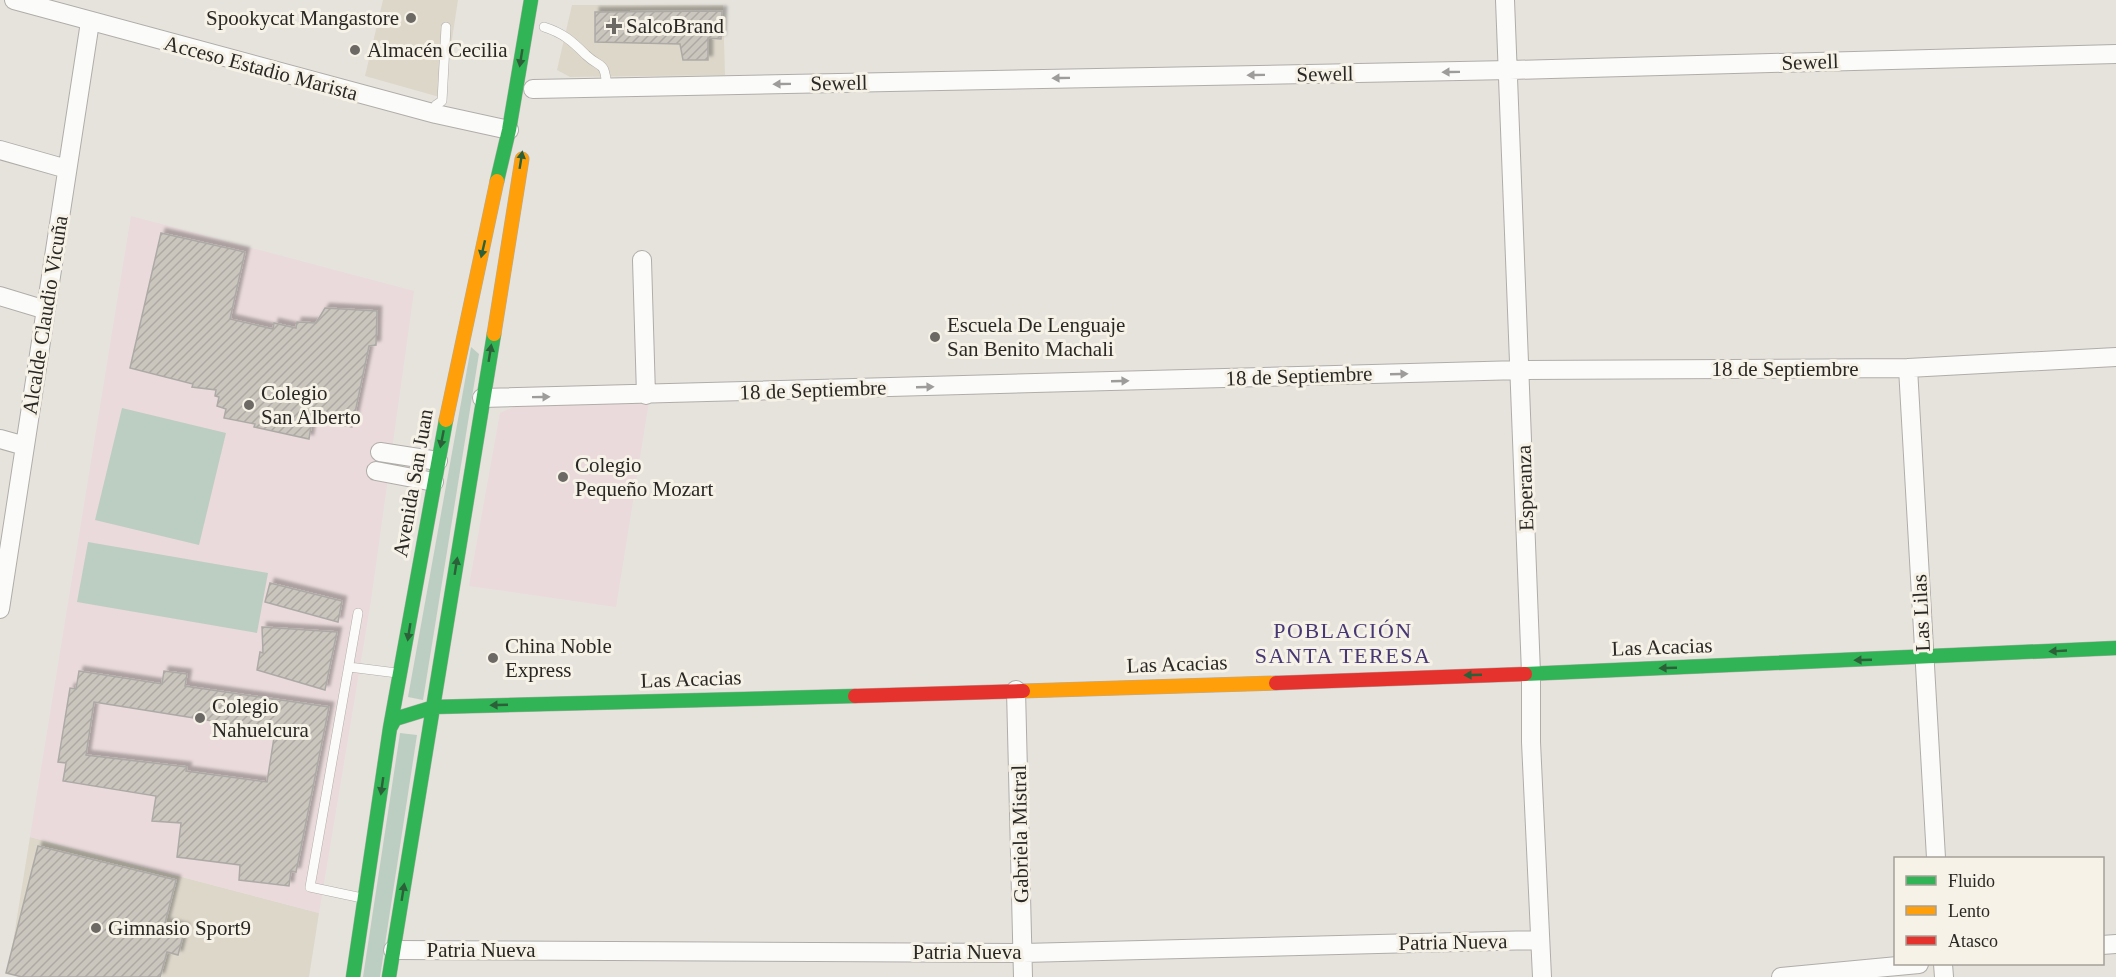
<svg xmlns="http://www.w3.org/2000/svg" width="2116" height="977" viewBox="0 0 2116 977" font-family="'Times New Roman',serif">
<defs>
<pattern id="building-hatch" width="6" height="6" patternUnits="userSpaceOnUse" patternTransform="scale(1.5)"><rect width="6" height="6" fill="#cac6be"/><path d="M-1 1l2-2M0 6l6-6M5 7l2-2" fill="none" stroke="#aeaaa3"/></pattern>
<filter id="shadow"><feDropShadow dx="4.5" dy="-4.5" stdDeviation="1.5" flood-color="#0004"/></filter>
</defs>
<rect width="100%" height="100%" fill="#e6e3dd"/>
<path fill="#ddd7ca" d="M383 0H458L443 98 365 76Z
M572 5H723L725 75 570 77 557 70Z
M30 837 319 913 309 977H23L8 973Z"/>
<path fill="#eadadb" d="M131 216 414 291 371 600 319 913 30 837Z
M649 401 616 607 469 586 500 413 520 404Z"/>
<path fill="#bccec2" d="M471 347 479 354 423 700 408 697Z
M122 408 226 433 199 545 95 520Z
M88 542 268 573 257 633 77 602Z
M400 733 417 735 380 977H363Z"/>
<path fill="url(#building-hatch)" stroke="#adaaa6" stroke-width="1.5" fill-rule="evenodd" filter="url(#shadow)" d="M722 11 721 39 708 38V60H683L680 44 595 42V12Z
M161 233 245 252 230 319 273 329 274 323 296 328 297 322 316 323 325 308 377 311 376 345 369 346 352 427 312 420 309 439 254 427 255 424 224 418 226 409 217 406 219 397 215 396 216 390 192 387 193 384 130 368Z
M270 583 342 601 338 622 265 602Z
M262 627 337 632 325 690 257 670 260 652 263 653Z
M79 671 162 684 164 671 187 674 185 686 329 707 296 872 291 871 289 886 239 880 240 865 177 857 181 823 152 821 156 796 63 781 66 763 58 762 70 688 76 689ZM94 702 275 731 267 782 186 771 187 767 86 755Z
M38 846 176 880 165 923 185 928 178 955 167 952 160 977H22L6 973Z"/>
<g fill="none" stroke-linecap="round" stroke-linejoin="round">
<g stroke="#b0ada9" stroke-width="10">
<path id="lane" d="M544 27C563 33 572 41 586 55 602 70 604 59 607 87
M436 114V105L442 101 446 27
M358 613 310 887 362 898
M349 667 397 673"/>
</g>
<g stroke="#b0ada9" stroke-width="20">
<path id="street" d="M14 0 436 114 509 130
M1505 0 1531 673V742L1542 977
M533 89 1510 70 2116 54
M0 150 67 169
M642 260 646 395
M0 296 46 310
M1908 368 1936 858
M482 398 1521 370 1908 368 2116 357
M0 439 25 446
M380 452 438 461
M376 471 434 482
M0 609 90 22
M1016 690 1023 977
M2102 945 2116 944
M393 950 1023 953 1540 940
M1943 964 1944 977
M1781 977 1919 964"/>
</g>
<g stroke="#b0ada9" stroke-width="15">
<path id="fast" d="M497 181 509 130 531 0
M1525 674 2116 648
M390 728 395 719 434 707 855 696
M353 977 390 728 446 420
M389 977 494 334"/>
</g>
<g stroke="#b0ada9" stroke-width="15">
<path id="slow" d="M494 334 522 159
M446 420 497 181
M1023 691 1276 683"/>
</g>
<g stroke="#b0ada9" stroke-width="15">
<path id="jam" d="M1276 683 1525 674
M855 696 1023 691"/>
</g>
<use href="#lane" stroke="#fbfbfa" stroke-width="9"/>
<use href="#street" stroke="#fbfbfa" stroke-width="18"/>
<use href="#fast" stroke="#30b455" stroke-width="14"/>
<use href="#slow" stroke="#ff9f0a" stroke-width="14"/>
<use href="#jam" stroke="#e5322d" stroke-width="14"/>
</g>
<defs><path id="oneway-solid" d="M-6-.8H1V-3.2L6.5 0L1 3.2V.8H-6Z" transform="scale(1.5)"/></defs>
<g fill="#2c6038">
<use href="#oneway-solid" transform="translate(521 58) rotate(99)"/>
<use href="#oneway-solid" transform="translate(521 160) rotate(-81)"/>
<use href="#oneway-solid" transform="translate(483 249) rotate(103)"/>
<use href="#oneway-solid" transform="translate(490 353) rotate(-81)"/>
<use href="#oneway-solid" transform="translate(442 439) rotate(101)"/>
<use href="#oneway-solid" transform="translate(456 566) rotate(-81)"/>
<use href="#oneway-solid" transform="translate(409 632) rotate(99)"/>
<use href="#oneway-solid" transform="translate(2058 651) rotate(177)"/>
<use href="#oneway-solid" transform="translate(1863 660) rotate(178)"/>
<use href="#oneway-solid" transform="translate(1668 668) rotate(178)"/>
<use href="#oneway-solid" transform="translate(1473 675) rotate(178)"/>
<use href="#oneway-solid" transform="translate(499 705) rotate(178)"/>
<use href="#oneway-solid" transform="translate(382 786) rotate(98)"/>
<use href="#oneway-solid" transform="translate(403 892) rotate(-81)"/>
</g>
<g fill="#9d9c9a">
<use href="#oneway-solid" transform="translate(1451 72) rotate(179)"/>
<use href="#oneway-solid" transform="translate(1256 75) rotate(179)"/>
<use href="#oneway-solid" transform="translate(1061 78) rotate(179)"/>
<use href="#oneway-solid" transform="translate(782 84) rotate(179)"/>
<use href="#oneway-solid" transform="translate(1399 374) rotate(-2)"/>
<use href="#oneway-solid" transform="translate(1120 381) rotate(-2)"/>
<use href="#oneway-solid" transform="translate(925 387) rotate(-2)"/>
<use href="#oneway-solid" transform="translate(541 397) rotate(-1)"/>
</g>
<g fill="#6c6965" stroke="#f7f2e7" stroke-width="2">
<circle cx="411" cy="18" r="6"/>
<path d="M611 17h6v6h6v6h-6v6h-6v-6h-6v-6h6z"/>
<circle cx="355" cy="50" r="6"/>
<circle cx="935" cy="337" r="6"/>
<circle cx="249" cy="405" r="6"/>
<circle cx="563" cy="477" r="6"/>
<circle cx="493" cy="658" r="6"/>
<circle cx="200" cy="718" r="6"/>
<circle cx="96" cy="928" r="6"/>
</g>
<g text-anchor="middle" stroke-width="6" stroke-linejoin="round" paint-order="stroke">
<g font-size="21" fill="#2a2824" stroke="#f7f2e7" text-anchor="start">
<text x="399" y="25" text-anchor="end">Spookycat Mangastore</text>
<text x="626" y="33">SalcoBrand</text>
<text x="367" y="57">Almacén Cecilia</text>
<text x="947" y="332">Escuela De Lenguaje<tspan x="947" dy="24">San Benito Machali</tspan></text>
<text x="261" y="400">Colegio<tspan x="261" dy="24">San Alberto</tspan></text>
<text x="575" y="472">Colegio<tspan x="575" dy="24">Pequeño Mozart</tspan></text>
<text x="505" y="653">China Noble<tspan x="505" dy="24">Express</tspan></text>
<text x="212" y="713">Colegio<tspan x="212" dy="24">Nahuelcura</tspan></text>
<text x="108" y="935">Gimnasio Sport9</text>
</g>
<g font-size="21" fill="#2a2824" stroke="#f7f2e7">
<text transform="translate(1810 62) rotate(-2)" y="7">Sewell</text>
<text transform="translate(261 68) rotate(15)" y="7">Acceso Estadio Marista</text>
<text transform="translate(1325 74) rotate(-1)" y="7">Sewell</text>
<text transform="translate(839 83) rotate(-1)" y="7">Sewell</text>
<text transform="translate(45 315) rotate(-81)" y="7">Alcalde Claudio Vicuña</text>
<text x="1785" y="376">18 de Septiembre</text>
<text transform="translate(1299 376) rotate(-2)" y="7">18 de Septiembre</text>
<text transform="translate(813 390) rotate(-2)" y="7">18 de Septiembre</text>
<text transform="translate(413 483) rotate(-80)" y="7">Avenida San Juan</text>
<text transform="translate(1525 488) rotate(-92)" y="7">Esperanza</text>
<text transform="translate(1921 613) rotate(-93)" y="7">Las Lilas</text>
<text transform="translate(1662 647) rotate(-2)" y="7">Las Acacias</text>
<text transform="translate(1177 664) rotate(-2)" y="7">Las Acacias</text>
<text transform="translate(691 679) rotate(-2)" y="7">Las Acacias</text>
<text transform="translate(1020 834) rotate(-91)" y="7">Gabriela Mistral</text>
<text transform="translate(1453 942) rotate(-1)" y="7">Patria Nueva</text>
<text x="481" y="957">Patria Nueva</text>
<text x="967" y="959">Patria Nueva</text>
</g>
<g font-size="22" letter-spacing="1.5" fill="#473774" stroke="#f7f2e7">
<text x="1343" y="638">POBLACIÓN<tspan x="1343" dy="25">SANTA TERESA</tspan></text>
</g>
</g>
<rect x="1894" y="857" width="210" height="108" fill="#f7f2e7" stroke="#a5a199" stroke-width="1.5"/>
<rect x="1906" y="876" width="30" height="9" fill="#30b455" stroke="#a5a199" stroke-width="1.5"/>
<text x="1948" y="887" font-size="18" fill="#2a2824">Fluido</text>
<rect x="1906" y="906" width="30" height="9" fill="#ff9f0a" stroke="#a5a199" stroke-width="1.5"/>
<text x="1948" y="917" font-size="18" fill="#2a2824">Lento</text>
<rect x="1906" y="936" width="30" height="9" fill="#e5322d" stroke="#a5a199" stroke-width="1.5"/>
<text x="1948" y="947" font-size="18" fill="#2a2824">Atasco</text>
</svg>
